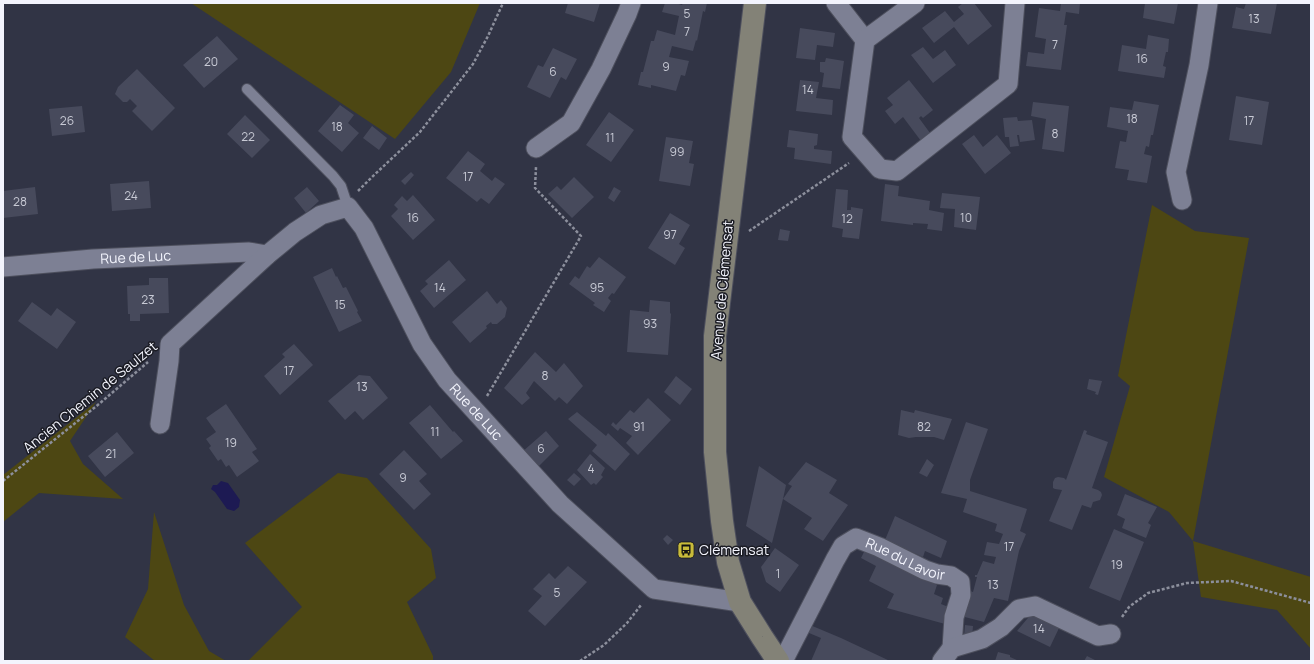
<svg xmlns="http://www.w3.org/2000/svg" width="1314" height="664" viewBox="0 0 1314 664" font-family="Manrope,sans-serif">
<rect width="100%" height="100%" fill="#313445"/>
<path fill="#4d4713" d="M191 3H480L451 72 395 139Z
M1152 205 1195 231 1249 238 1193 541 1311 577V649L1277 610 1201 597 1193 541 1169 512 1104 477 1130 386 1118 376Z
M96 402 70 441 83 464 123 499 39 493 3 522V475Z
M338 473 367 478 431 549 436 578 407 602 433 656V661H248L302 607 245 543Z
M154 512 184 605 209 651 226 661H155L125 637 148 589Z"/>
<path fill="#1d1a53" d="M221 481 228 483 240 500 239 507 234 511 227 509 215 492 211 489 213 485H217Z"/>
<path fill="#474a5c" d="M568 3H600L594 22 565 13Z
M665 3H675L682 5 683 3H707L705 12 703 11 697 41 696 40 693 51 672 46 669 57 689 61 685 76 681 75 676 91 651 85V88L638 85 641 72H643L651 41H654L657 30 675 35 679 16 662 12Z
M963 3H974L992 26 968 45 954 27 934 43 922 28 945 11 954 22 964 14 958 7Z
M1061 3H1080L1079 14 1066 12 1064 25H1067L1061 70 1026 66 1028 52 1044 54 1046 39 1035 37 1039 8 1060 11Z
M1145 3H1178L1174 24 1143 18Z
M1246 3H1277L1271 34 1232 28 1236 7 1244 9Z
M800 28 835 33 833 47 817 45 815 60 796 58Z
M1148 35 1169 39 1168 52H1166L1163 66 1166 67 1164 78 1118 71 1122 45 1146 49Z
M217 36 238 59 204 88 183 65Z
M923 47 933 59 945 50 956 65 933 83 911 55Z
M553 48 577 59 566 80 561 77 550 98 527 87 538 65 543 67Z
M826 58 844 61 840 89 822 87 824 73 820 72V62H825Z
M137 69 175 108 152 131 132 111 137 106 130 99 127 102H123L115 94 118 87Z
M800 80 819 82 816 98 833 100 832 115 796 111Z
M909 80 933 110 923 118 921 116 919 118 930 133 921 141 903 117 895 124 885 111 893 105 887 98Z
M1236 96 1269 102 1262 145 1229 140Z
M1134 101 1159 105 1153 135H1151L1149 147 1146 146 1144 154 1152 156 1147 183 1127 180 1129 170 1115 168 1120 141 1126 142 1128 131 1107 127 1110 107 1132 110Z
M1033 102 1069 106 1064 152 1042 149 1046 119 1031 116Z
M340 105 354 115 348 123 359 133 342 152 318 131Z
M82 106 85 132 52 136 49 109Z
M609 112 634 130 611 162 586 145Z
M245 115 270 140 252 158 227 134Z
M1017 117 1018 121 1032 120 1035 140 1020 142 1019 135H1017L1019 146 1010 147 1009 137H1005L1003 118Z
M372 126 387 138 379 150 363 138Z
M789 130 818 134 817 145 814 146V149L832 151 831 164 794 159 795 148 787 147Z
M974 135 983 147 997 135 1011 153 985 174 962 144Z
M666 137 693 141 689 163 694 164 690 186 659 181Z
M468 151 485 164 480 171 492 181 495 177 505 184 489 204 481 198 477 202 446 178Z
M411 172 414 175 405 185 401 181Z
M574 177 594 197 572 218 548 194 557 186 561 190Z
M149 181 151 208 112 211 110 184Z
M885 184 899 186 898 196 930 201 929 210 944 213 942 231 927 229 928 224 913 223V225L881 221Z
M35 187 38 214 3 218V191Z
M307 187 319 201 306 213 294 198Z
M614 187 621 191 614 202 608 198Z
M836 189 848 190 847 210H851V207L863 209 859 239 842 237 843 229 832 227Z
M942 193 980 197 976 230 954 227 955 209 940 208Z
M413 195 435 220 413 240 391 216 398 209 394 205 402 196 407 201Z
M670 213 690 225 679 244 685 248 675 265 648 248Z
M780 229 790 231 788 241 778 240Z
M599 257 626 277 614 294 612 293 608 298 611 301 604 312 593 305 595 303 569 284 575 276 579 279 587 266 590 268Z
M449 260 466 280 434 308 420 291 428 284 425 281Z
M332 268 336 277 337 276 343 288 346 287 358 311 357 312 362 321 339 332 313 277Z
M149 278H168L169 313 140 314V321H130V314H128L127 286 149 285Z
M487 291 497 304 501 300 507 308 505 317 497 324H492L491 322 486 326 487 328 470 343 452 322Z
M650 300 670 302V313L671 314 668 355 627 352 630 310 649 312Z
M32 302 51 316 57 308 76 322 57 349 18 321Z
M294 344 313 365 280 395 264 376 285 357 282 354Z
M535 352 556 372 564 363 583 386 567 404 559 397 555 401 534 381 526 393 530 398 522 405 504 388Z
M359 375 370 376 388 398 363 420 355 411 345 420 328 401Z
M676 376 692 389 680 405 664 392Z
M1089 379 1102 381 1098 395 1095 394 1096 392 1087 389Z
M648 398 671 420 638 455 626 443 632 436 620 428 618 431 611 425 613 422 616 425 630 410 634 413Z
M226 404 257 449 252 452 259 461 237 477 229 465 226 467 221 459 218 461 209 448 211 446 206 439 216 432 206 418Z
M430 405 453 432 454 431 463 441 441 459 409 423Z
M901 410 914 413 915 410 952 419 944 440 934 437H916L909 438 898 435Z
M577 412 606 436 608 433 630 454 615 471 592 451 597 445 568 419Z
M966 422 988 429 970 480V491L1027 509 1020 531 1026 534 1019 551 1008 601 994 598 984 622 961 616 968 589H970V591L973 592 977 577H975V575H977L983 561 994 564 996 557 984 555 987 542 999 544 1003 534 995 531 997 524 963 512 967 499 941 493Z
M1084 430 1087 431 1086 434 1108 442 1092 488 1098 490 1101 492 1102 495 1100 500 1093 502 1091 508 1082 505 1072 530 1049 521 1062 490 1055 489 1053 488V482L1055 478 1058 477 1064 478 1066 480Z
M546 431 559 446 537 468 522 452Z
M117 432 134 453 105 477 88 456Z
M404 450 427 474 419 481 431 494 414 510 379 474Z
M590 454 605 468 601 475 603 477 596 485 594 483 591 485 577 470Z
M927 459 934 465 927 477 919 473Z
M806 462 837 480 829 493 848 505 823 541 804 529 812 518 783 499 772 543 746 526 759 466 786 485 783 499 792 486 788 484Z
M574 473 581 479 574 486 567 480Z
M1125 494 1157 507 1148 523 1151 525 1146 538 1122 528 1125 519 1117 515Z
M895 516 947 541 941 558 925 551 923 557 885 540Z
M1114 529 1144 542 1120 601 1089 588Z
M667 535 673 540 668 545 663 539Z
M775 548 799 565 780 592 766 582 761 567Z
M866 548 937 585 934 594 943 598 941 604 951 608 945 624 887 608 894 594 869 581 876 566 861 558Z
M568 566 587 582 545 626 528 611 542 596 533 589 549 573 555 579Z
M1032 613 1060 626 1050 647 1017 631Z
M810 625 841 638 890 661H811L821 638 809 633Z
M965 625 973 626 972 638 964 637Z
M998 652 1010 655V657L1019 661H995Z
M1087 656 1097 661H1084Z"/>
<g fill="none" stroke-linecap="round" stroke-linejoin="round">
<g stroke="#4d4f5d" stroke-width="12">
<path id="service" d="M247 89 333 176 341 186 348 207"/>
</g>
<g stroke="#4d4f5d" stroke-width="21">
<g id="minor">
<path d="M836 3 865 40"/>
<path d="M915 3 865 40 852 137 880 169 897 171 1008 84 1015 3"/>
<path d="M536 148 571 123 601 69 627 14 631 3"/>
<path d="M1182 200 1176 172 1199 65 1208 3"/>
<path id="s1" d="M3 267 93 259 249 252 267 255"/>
<path id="s2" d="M160 424 169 361 170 344 267 255 295 232 321 215 348 207 364 228 422 344 447 380 560 504 654 589 740 602"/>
<path id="s3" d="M783 661 835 560 843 546 856 538 879 547 925 570 937 574 951 576 960 582 961 595 954 617 952 648"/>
<path d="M942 661 952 648 982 639 1001 627 1019 609 1035 606 1098 636 1111 634"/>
</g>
</g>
<g stroke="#4d4f5d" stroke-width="24">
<path id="secondary" d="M755 3 715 336V452L722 521 728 562 740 602 762 637 778 661"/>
</g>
<path stroke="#8c8f9c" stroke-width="2.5" stroke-dasharray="3 2" stroke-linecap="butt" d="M358 191 372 177 420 132 473 64 488 36 503 3
M749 231 849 163
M487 396 581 236 535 188 536 167
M3 481 99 404 148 362
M1122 617 1129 607 1148 593 1187 583 1231 581 1311 603
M580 661 604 645 627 623 641 605"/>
<use href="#service" stroke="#7d8094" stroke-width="10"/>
<use href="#minor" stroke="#7d8094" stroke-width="19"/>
<use href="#secondary" stroke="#838277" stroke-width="22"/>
</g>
<defs>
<g id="bus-square" transform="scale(0.9)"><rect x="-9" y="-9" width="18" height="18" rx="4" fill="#c9bb3a" stroke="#1b1c24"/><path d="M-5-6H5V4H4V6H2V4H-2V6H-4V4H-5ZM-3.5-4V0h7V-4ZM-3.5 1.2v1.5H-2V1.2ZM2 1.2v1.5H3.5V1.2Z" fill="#111"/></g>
</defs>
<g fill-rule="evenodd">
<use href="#bus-square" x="686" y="550"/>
</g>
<g text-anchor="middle" stroke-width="3" stroke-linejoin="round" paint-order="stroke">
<g font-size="12" fill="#c8cad5">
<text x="687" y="18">5</text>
<text x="1254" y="23">13</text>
<text x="687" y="36">7</text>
<text x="1055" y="49">7</text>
<text x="1142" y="63">16</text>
<text x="211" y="66">20</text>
<text x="666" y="71">9</text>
<text x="553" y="76">6</text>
<text x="808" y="94">14</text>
<text x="1132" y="123">18</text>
<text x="67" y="125">26</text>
<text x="1249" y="125">17</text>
<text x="337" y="131">18</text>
<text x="1055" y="138">8</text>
<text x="248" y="141">22</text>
<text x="610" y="142">11</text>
<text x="677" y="156">99</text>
<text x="468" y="181">17</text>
<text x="131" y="200">24</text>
<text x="20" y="206">28</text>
<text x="413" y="222">16</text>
<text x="966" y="222">10</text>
<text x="847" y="223">12</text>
<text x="670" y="239">97</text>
<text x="440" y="292">14</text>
<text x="597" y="292">95</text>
<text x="148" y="304">23</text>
<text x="340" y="309">15</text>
<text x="650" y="328">93</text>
<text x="289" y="375">17</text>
<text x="545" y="380">8</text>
<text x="362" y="391">13</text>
<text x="639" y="431">91</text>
<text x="924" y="431">82</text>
<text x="435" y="436">11</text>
<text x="231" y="447">19</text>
<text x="541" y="453">6</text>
<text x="111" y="458">21</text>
<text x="591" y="473">4</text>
<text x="403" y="482">9</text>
<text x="1009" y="551">17</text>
<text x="1117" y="569">19</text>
<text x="778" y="578">1</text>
<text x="993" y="589">13</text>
<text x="557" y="597">5</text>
<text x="1039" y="633">14</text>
</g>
<g font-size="14" fill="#f3f4fd" stroke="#1b1c24">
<text dy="5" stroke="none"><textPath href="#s1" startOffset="133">Rue de Luc</textPath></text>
<text transform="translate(722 290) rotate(-85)" y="5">Avenue de Clémensat</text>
<text transform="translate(90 397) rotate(-39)" y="5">Ancien Chemin de Saulzet</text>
<text dy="5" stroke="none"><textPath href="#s2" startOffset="551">Rue de Luc</textPath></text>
<text dy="5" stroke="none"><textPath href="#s3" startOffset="199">Rue du Lavoir</textPath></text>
</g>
<g font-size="14" fill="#f3f4fd" stroke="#1b1c24" text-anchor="start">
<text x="699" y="555">Clémensat</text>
</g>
</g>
<rect width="1314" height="664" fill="none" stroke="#f3f4fd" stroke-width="8"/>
</svg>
